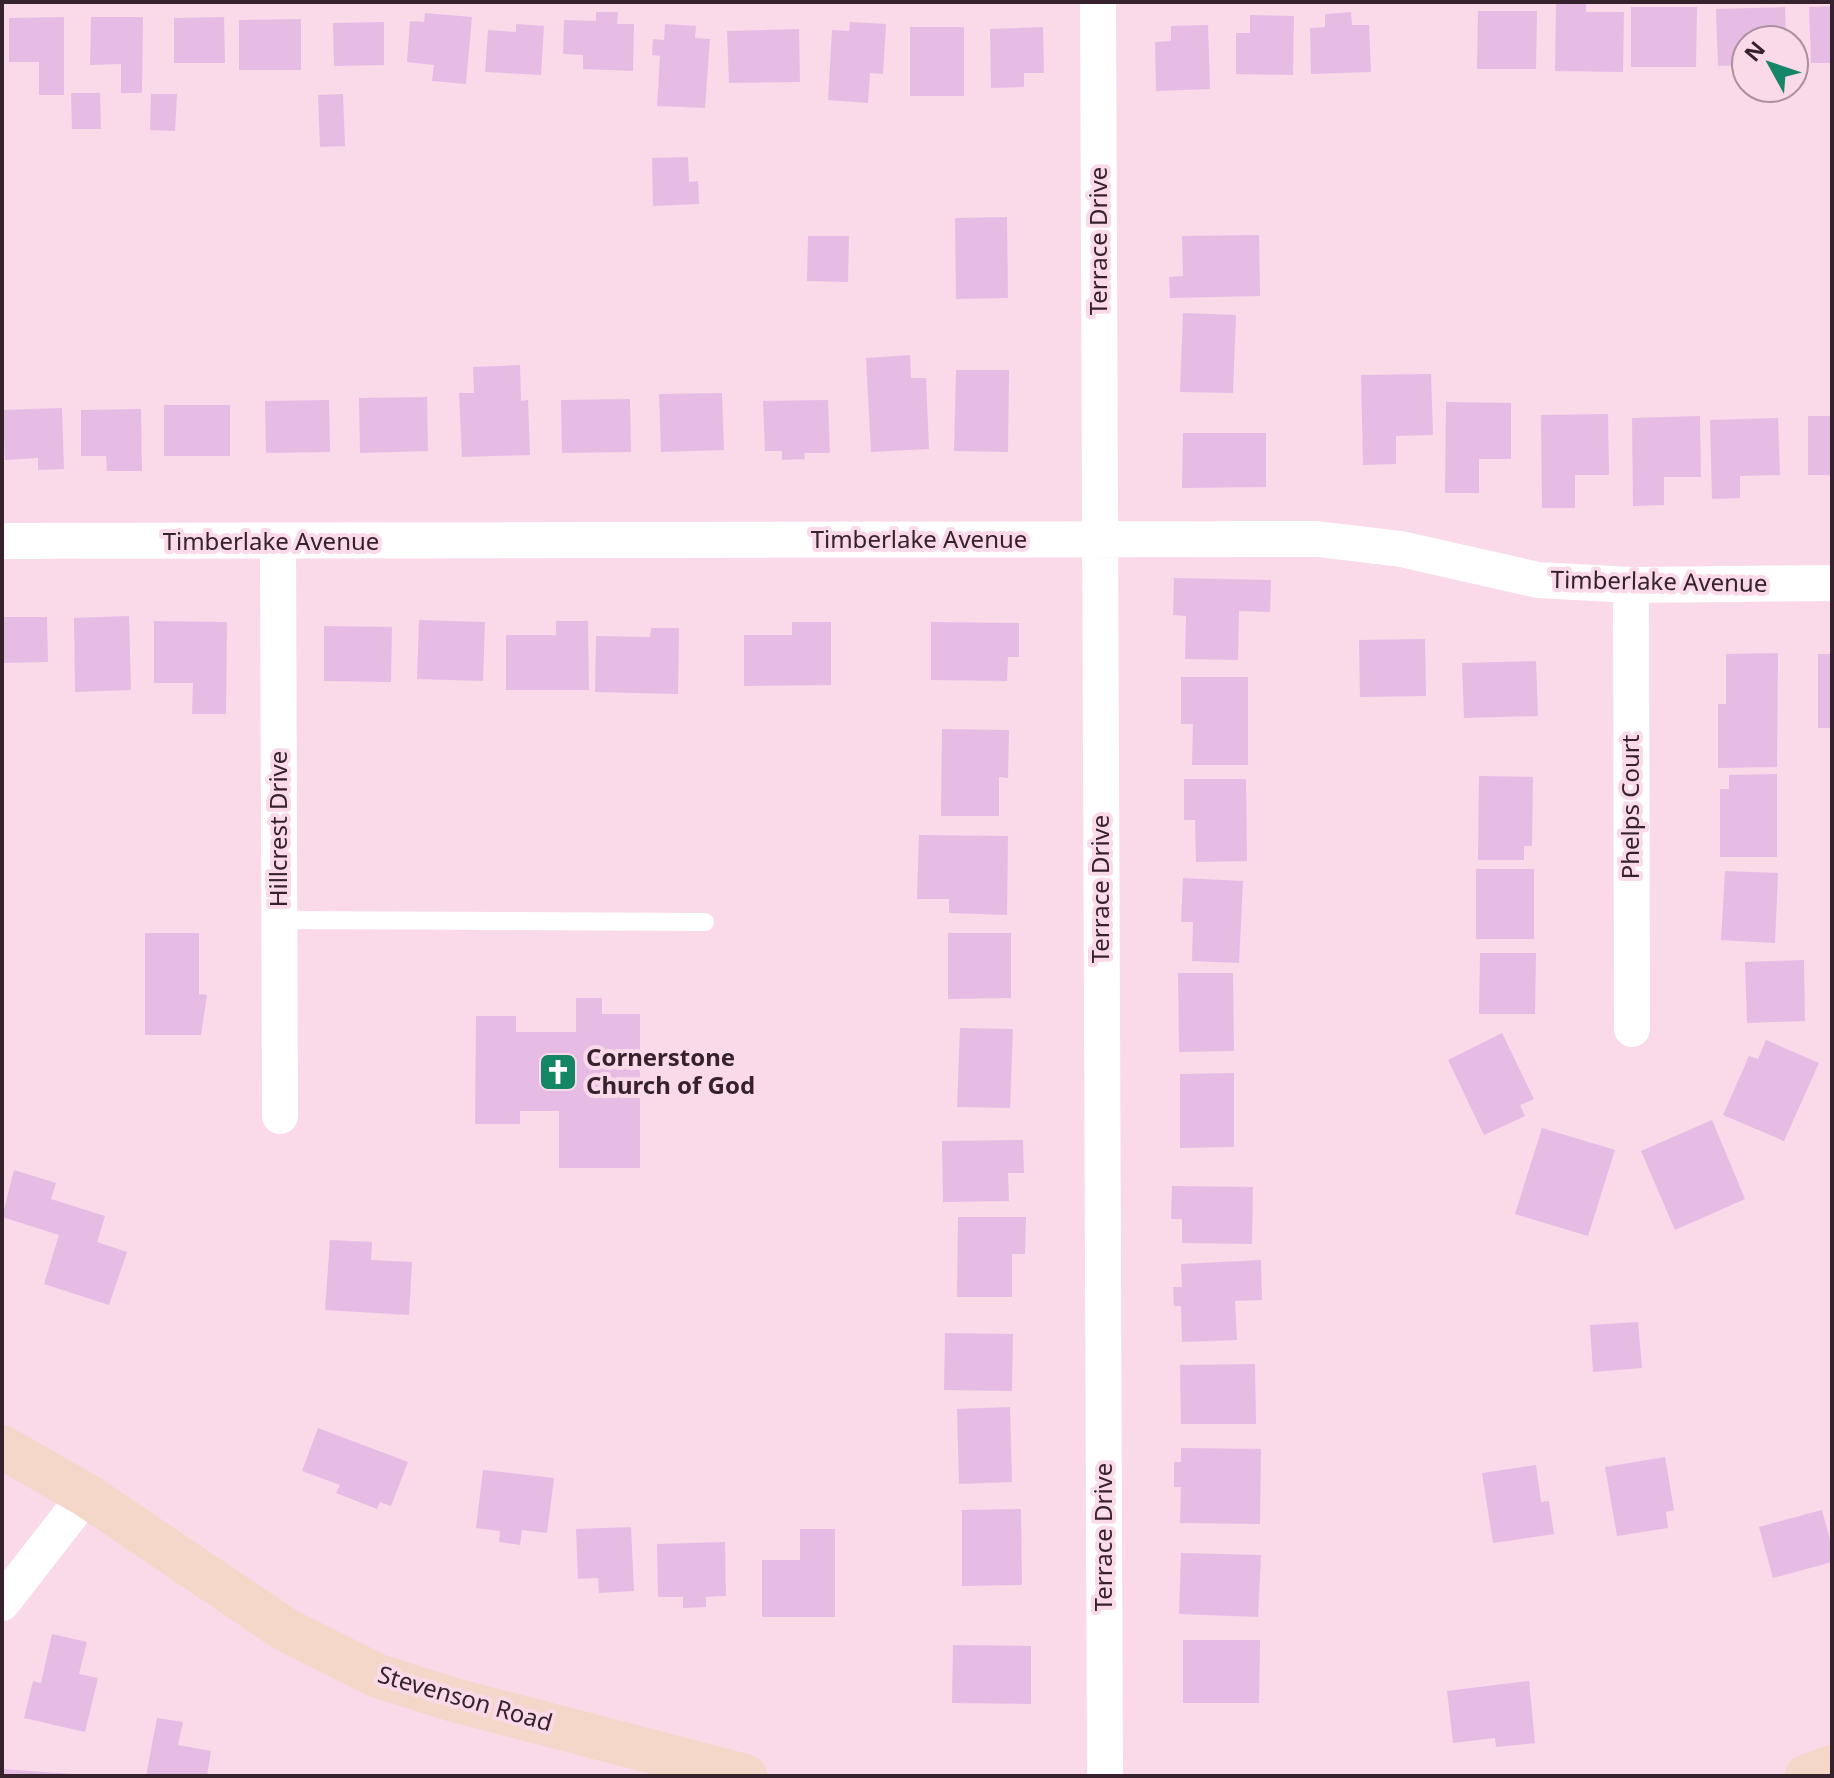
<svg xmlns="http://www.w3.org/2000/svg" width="1834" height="1778" viewBox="0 0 1834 1778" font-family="'Noto Sans',sans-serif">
<rect width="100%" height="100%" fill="#fad9e9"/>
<path fill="#e6bce5" d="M1556 2H1586V12H1624L1623 72 1555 71Z
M1832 6V63H1811L1809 7Z
M1631 7H1697L1696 67H1631Z
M1785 7 1786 40H1746V65L1718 66 1716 9Z
M1478 11H1537L1536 69H1477Z
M596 12H618L617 24H634L633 71 583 69V55L563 54 564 20 596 21Z
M1351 12 1352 25H1369L1371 72 1311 74 1310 28 1325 27V14Z
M425 13 472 17 466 84 432 81 434 65 407 62 410 21 424 22Z
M1250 15 1294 16 1293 75 1236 74V33H1250Z
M64 17V95H39V62H9V18Z
M91 17H143L142 93H121V64L90 65Z
M224 17 225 63H174V18Z
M301 19V70H239V20Z
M384 22V65L334 66 333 23Z
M850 22 886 24 883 74 870 73 868 103 828 100 832 30 849 31Z
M516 24 544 26 541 75 485 72 488 30 516 32Z
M665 24 696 26 695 38 710 39 705 108 657 106 660 56 652 55 653 39 664 40Z
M1208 25 1210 89 1156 91 1155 42 1171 41V26Z
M910 27H964V96H910Z
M1043 27 1044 73H1024V87L991 88 990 29Z
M799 29 800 82 729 83 727 31Z
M71 93H100L101 129H72Z
M151 94H177L175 131 150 130Z
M343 94 345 146 320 147 318 95Z
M688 157 689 182 698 181 699 204 653 206 652 158Z
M1007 217 1008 298 956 299 955 218Z
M1259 235 1260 296 1170 298 1169 277 1183 276 1182 236Z
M808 236H849L848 282 807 281Z
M1183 313 1236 315 1233 393 1180 392Z
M910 355 911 378H926L929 449 871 452 866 358Z
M520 365 521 401 528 400 530 455 462 457 459 393H474L473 367Z
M956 370H1009L1008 452 954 451Z
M1431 374 1433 435 1396 436V464L1363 465 1361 375Z
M722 393 724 450 661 452 659 394Z
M427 397 428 451 360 453 359 398Z
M630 399 631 452 562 453 561 400Z
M329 400 330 452 266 453 265 401Z
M828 400 830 453H804L805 459 782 460V451H765L763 401Z
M1446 402 1511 403V459H1479V493H1445Z
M164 405H230V456H164Z
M62 408 64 469 38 470V458L5 460 3 410Z
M141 409 142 471H107L106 456H81V410Z
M1608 414 1609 475H1575V508H1542L1541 415Z
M1700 416 1701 477H1664V505L1633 506 1632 418Z
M1808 416H1832V475H1808Z
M1778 418 1780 475 1740 476V498L1712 499 1710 420Z
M1183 433H1266V487L1182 488Z
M1174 578 1271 580 1270 612 1239 611 1238 660 1185 659 1186 616 1173 615Z
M129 616 131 690 75 692 74 618Z
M2 617H47L48 662 2 663Z
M419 620 485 622 483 681 417 679Z
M154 621 227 622 226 714H192L193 683H154Z
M556 621H588L589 690H506V635H556Z
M792 622H831V685L744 686V635H792Z
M931 622 1019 623V657H1008L1007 681 931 680Z
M324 626 392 627 391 682 324 681Z
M651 628H679L678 694 595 692 596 636 650 637Z
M1425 639 1426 696 1360 697 1359 640Z
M1778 653 1777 767 1718 768V704H1726V654Z
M1818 654H1832V728H1818Z
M1536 661 1538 716 1464 718 1462 663Z
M1181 677H1248V765H1192L1193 724H1181Z
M942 729 1009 730 1008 778 999 777V816H941Z
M1777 774V857H1720V789H1729V775Z
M1479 776 1533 777 1532 846H1524V860H1478Z
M1184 779H1246L1247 861 1196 862 1195 820H1184Z
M919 835 1008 836 1007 915 949 913V899H917Z
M1476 869H1534V939H1476Z
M1725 871 1778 873 1775 943 1721 940Z
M1183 878 1243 881 1239 963 1192 961 1193 922H1181Z
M145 933H199V994L207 995 201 1035H145Z
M948 933H1011V998L948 999Z
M1480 953H1536L1535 1014H1479Z
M1804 960 1805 1021 1747 1023 1745 962Z
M1178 973H1233L1234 1051 1179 1052Z
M576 998H602V1014H640V1168H559V1111H520V1124H475L476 1016H516V1032H576Z
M960 1028 1013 1029 1010 1108 957 1107Z
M1502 1033 1534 1099 1520 1105 1525 1116 1484 1135 1448 1060Z
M1766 1040 1819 1063 1784 1141 1723 1115 1749 1056 1758 1059Z
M1234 1073V1147L1180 1148V1074Z
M1712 1120 1745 1199 1675 1230 1641 1151Z
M1542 1128 1615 1150 1588 1236 1515 1214Z
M1023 1140 1024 1173H1008L1009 1201 943 1202 942 1141Z
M14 1170 56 1183 51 1199 105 1216 97 1242 127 1252 109 1305 44 1284 59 1235 2 1217Z
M1172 1186 1253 1187 1252 1244 1182 1243V1219H1171Z
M958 1217H1026L1025 1254H1012V1297H957Z
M330 1240 372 1242 371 1260 412 1262 409 1315 325 1310Z
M1261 1260 1262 1300 1235 1301 1237 1340 1182 1342 1181 1306H1174L1173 1287H1182L1181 1264Z
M1638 1322 1642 1368 1593 1372 1590 1325Z
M945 1333 1013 1334 1012 1391 944 1390Z
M1255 1364 1256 1424H1181L1180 1365Z
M1010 1407 1012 1482 959 1484 957 1409Z
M318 1428 408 1462 391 1506 380 1502 377 1509 336 1493 340 1485 302 1471Z
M1181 1448 1261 1449 1260 1524 1180 1523 1181 1487H1174V1462H1181Z
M1665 1457 1674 1510 1666 1512 1668 1528 1617 1536 1605 1467Z
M1536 1465 1541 1502 1549 1501 1554 1534 1493 1543 1482 1473Z
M483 1470 554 1478 547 1533 522 1530 520 1545 499 1542 500 1531 476 1528Z
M1021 1509 1022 1585 962 1586V1510Z
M1822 1510 1832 1547V1562L1773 1578 1759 1527Z
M631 1527 634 1591 599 1593 598 1578 578 1579 576 1529Z
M800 1529H835V1617H762V1560H800Z
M725 1542 726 1596 706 1597V1607L683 1608V1597H658L657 1544Z
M1181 1553 1261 1555 1258 1617 1179 1614Z
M52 1634 87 1642 79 1674 98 1678 85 1732 24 1718 33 1681 41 1683Z
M1183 1640H1260L1259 1703H1183Z
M953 1645 1031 1646V1704L952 1703Z
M1529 1681 1535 1743 1496 1747 1495 1738 1453 1743 1447 1691Z
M157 1718 183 1722 178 1745 211 1751 207 1776H146Z
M2 1769 73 1774V1776H2Z"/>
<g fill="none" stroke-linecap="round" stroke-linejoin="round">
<path stroke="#fff" stroke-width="18" d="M280 920 705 922"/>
<path stroke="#fff" stroke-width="36" d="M1098 2 1105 1776
M2 541 1317 539 1401 549 1538 580 1631 585 1832 583
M278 542 280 1116
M1631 585 1632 1029
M2 1603 86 1495"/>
<path stroke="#f4d7c8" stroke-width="44" d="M2 1447 86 1495 286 1630 378 1676 454 1700 745 1776
M1807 1776 1832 1767"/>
</g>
<defs>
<g id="church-square" transform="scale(2)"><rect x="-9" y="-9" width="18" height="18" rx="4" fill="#158665" stroke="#fad9e9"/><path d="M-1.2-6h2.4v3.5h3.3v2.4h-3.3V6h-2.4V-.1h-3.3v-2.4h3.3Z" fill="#fff"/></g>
</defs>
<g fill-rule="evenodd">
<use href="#church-square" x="558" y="1072"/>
</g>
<g text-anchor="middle" stroke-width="8" stroke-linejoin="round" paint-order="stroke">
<g font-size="24" fill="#36222c" stroke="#fad9e9">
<text transform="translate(1099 241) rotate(-90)" y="8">Terrace Drive</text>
<text x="919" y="548">Timberlake Avenue</text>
<text x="271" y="550">Timberlake Avenue</text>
<text transform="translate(1659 582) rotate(1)" y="8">Timberlake Avenue</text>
<text transform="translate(1631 807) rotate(-90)" y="8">Phelps Court</text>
<text transform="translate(279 829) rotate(-90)" y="8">Hillcrest Drive</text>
<text transform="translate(1101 889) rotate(-90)" y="8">Terrace Drive</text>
<text transform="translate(1104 1537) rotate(-90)" y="8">Terrace Drive</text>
<text transform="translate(465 1699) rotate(16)" y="8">Stevenson Road</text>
</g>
<g font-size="24" font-weight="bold" fill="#36222c" stroke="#fad9e9" text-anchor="start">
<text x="586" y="1066">Cornerstone<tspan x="586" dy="28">Church of God</tspan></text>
</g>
</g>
<rect width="1834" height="1778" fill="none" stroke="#36222c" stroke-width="8"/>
<g transform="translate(1770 64) rotate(310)"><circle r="38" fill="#fad9e9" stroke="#ac909d" stroke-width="2"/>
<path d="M0-6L14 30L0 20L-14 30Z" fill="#158665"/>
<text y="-12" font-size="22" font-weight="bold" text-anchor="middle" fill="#36222c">N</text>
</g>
</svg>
